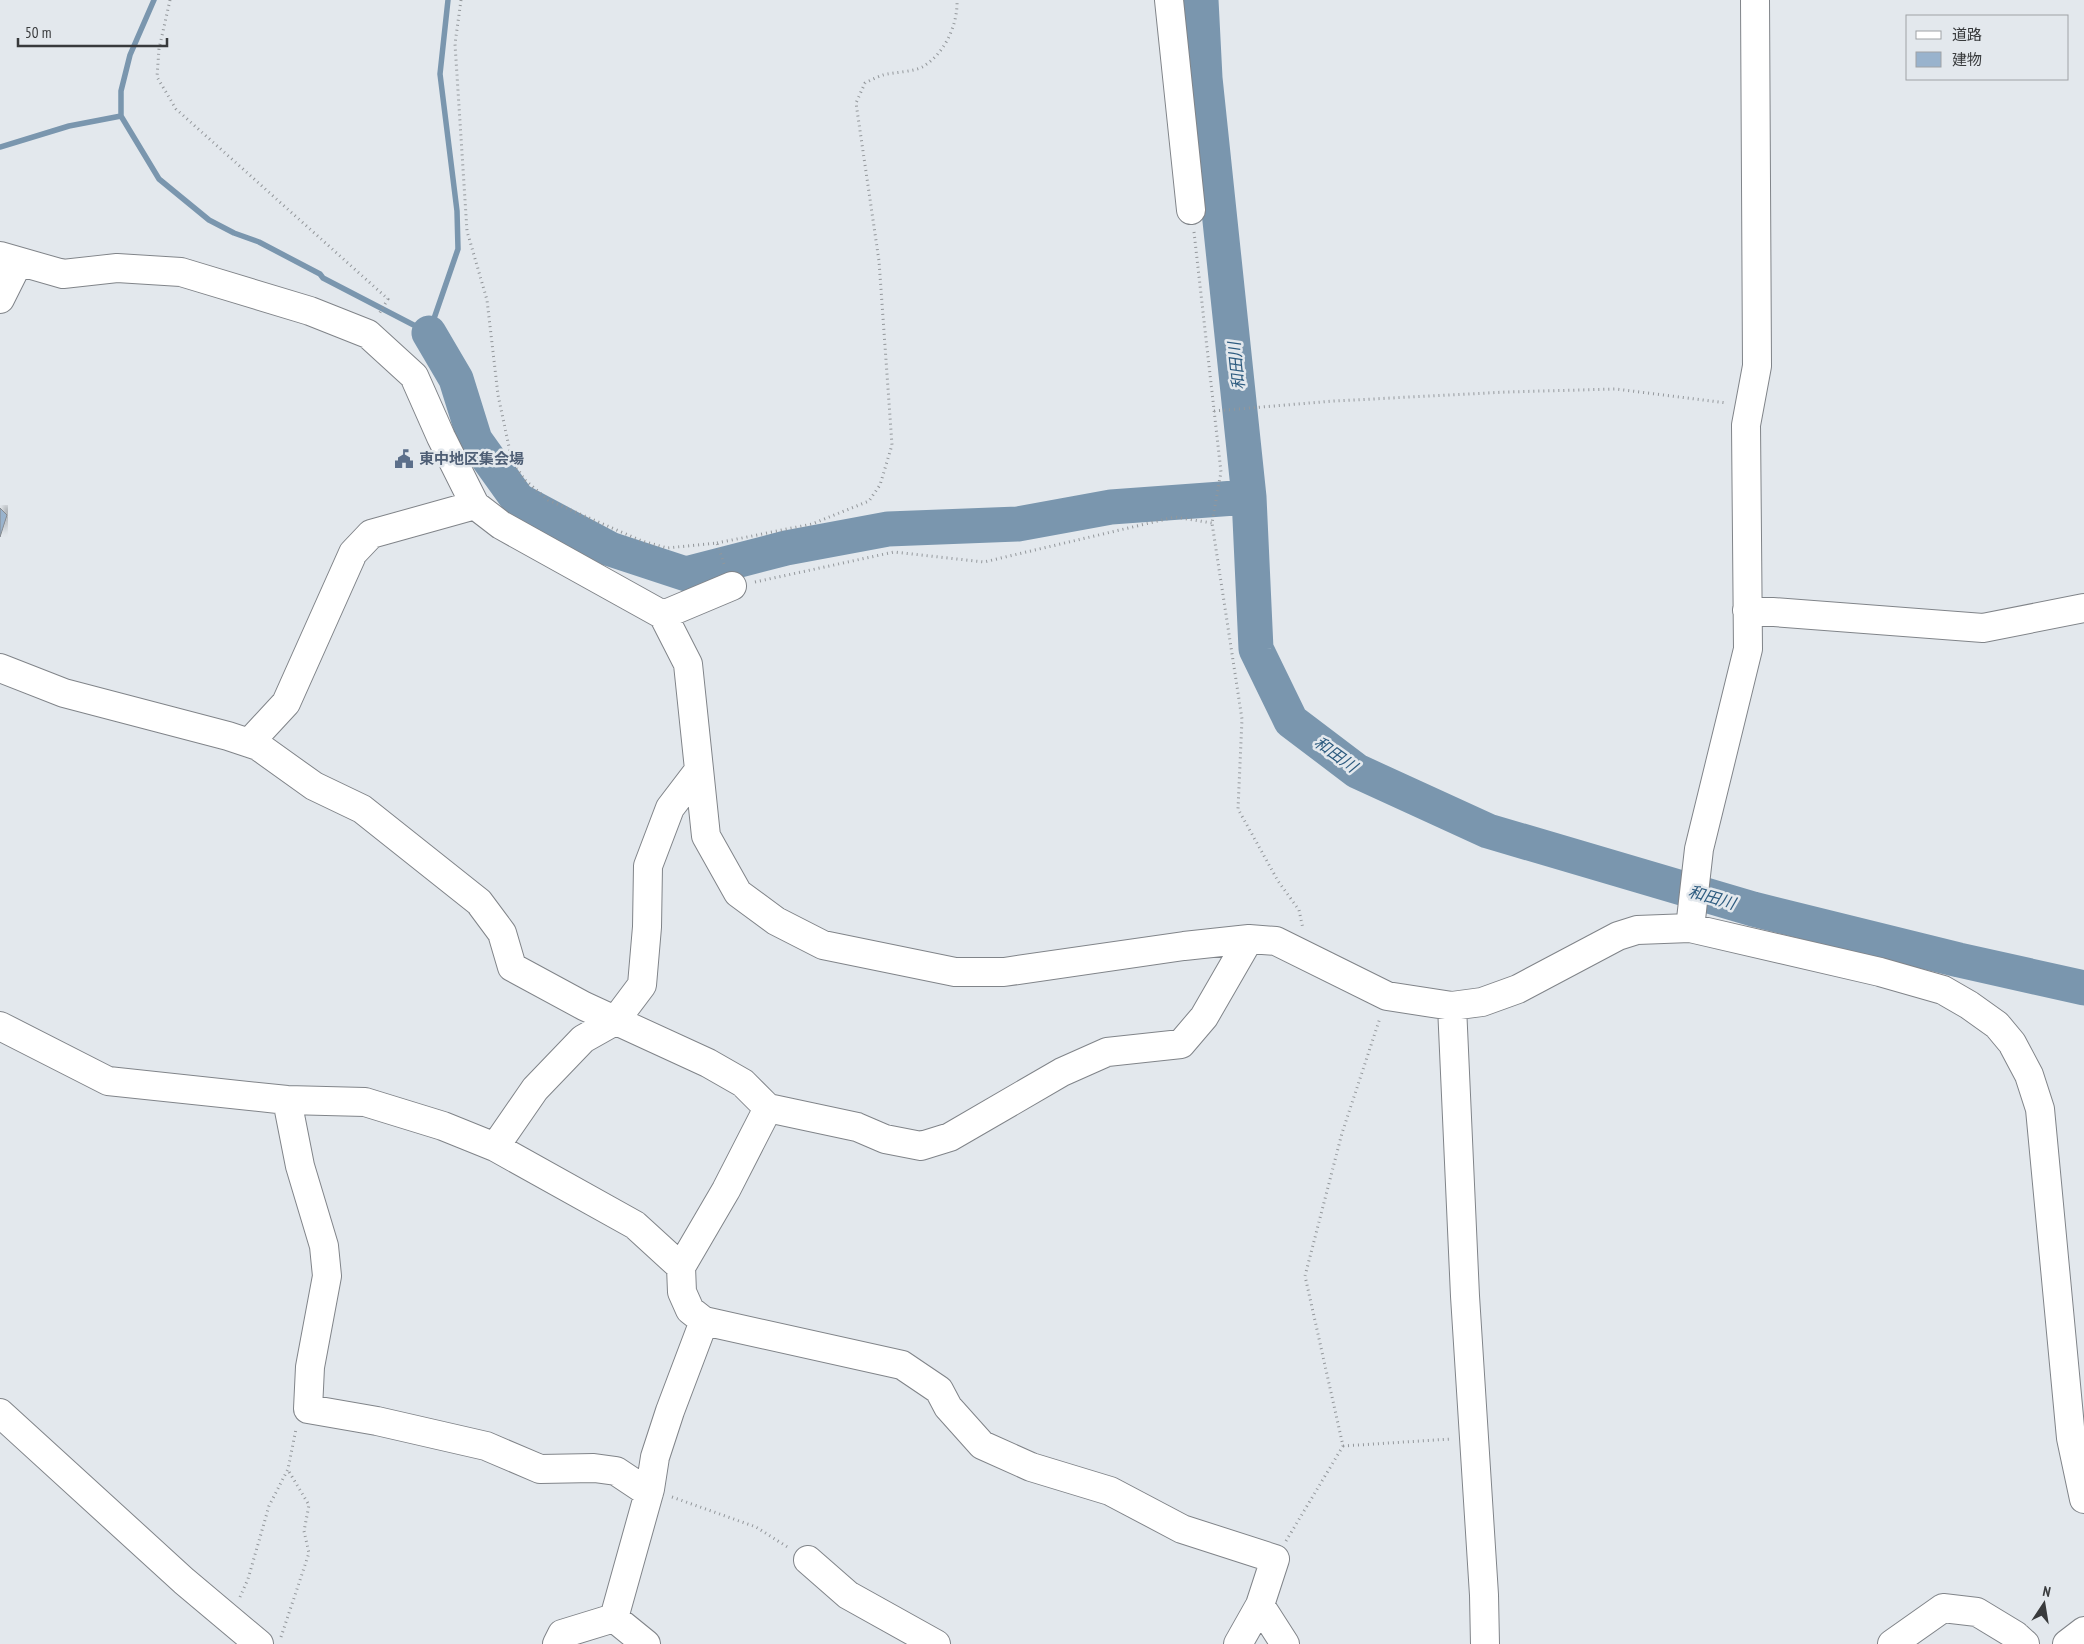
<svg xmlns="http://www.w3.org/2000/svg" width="2084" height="1644" viewBox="0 0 2084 1644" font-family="'PT Sans Narrow','Noto Sans JP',sans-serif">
<defs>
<filter id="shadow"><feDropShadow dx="4.5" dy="-4.5" stdDeviation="2.5" flood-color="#0004"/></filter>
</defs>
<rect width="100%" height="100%" fill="#e3e8ed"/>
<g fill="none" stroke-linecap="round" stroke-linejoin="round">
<path stroke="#7a96ae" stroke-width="5.5" d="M154 0 130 55 121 91V116L159 179 209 220 234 233 259 242 320 274 323 278 429 333 458 249 457 211 440 74 448 0
M0 147 69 126 121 116"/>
<path stroke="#7a96ae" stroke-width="35" d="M1201 0 1205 78 1249 497 1256 649 1291 721 1357 771 1488 831 1753 909 1959 960 2084 988
M429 333 456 379 475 440 518 500 610 549 686 574 786 548 888 529 1018 524 1111 507 1249 497"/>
</g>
<path fill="#99b3cd" stroke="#868a8f" filter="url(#shadow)" d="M0 508 7 515 0 537Z"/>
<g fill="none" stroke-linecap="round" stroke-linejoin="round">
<g stroke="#808489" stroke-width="30">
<path id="minor" d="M1169 0 1191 210
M0 256 63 274 117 268 181 272 310 311 368 334 414 376 441 437 475 505 501 525 663 615 688 664 706 836 738 893 776 921 823 945 955 972H1004L1184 946 1249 939 1276 941 1387 996 1452 1006 1482 1002 1518 989 1618 936 1637 930 1690 928 1880 972 1943 990 1969 1005 1997 1025 2012 1043 2029 1075 2040 1109 2071 1438 2084 1499
M0 299 18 263
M1747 610 1983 628 2084 608
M663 615 732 586
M0 668 64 693 228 736 258 746 314 786 362 809 479 902 502 933 512 967 584 1006 708 1063 743 1083 768 1108 857 1127 885 1139 921 1146 950 1137 1062 1072 1107 1052 1181 1044 1204 1017 1249 939
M249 743 286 703 353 553 371 534 475 505
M1690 928 1699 849 1748 649 1746 425 1757 366 1755 0
M1452 1006 1465 1296 1484 1595 1485 1644
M0 1026 108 1081 287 1100 365 1102 443 1126 495 1147 635 1225 681 1267
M287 1100 300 1166 324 1246 327 1276 310 1367 308 1409 377 1421 486 1446 540 1469 594 1468 616 1471 649 1493
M768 1108 726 1190 681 1267 682 1292 690 1310 704 1321 902 1365 939 1390 948 1407 982 1445 1031 1467 1110 1491 1182 1529 1275 1559 1260 1605 1238 1644
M495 1147 535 1089 583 1039 615 1021 642 985 647 927 648 866 670 808 699 770
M0 1413 184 1581 259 1644
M808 1560 848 1595 936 1644
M1260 1605 1285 1644
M614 1618 646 1644
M557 1644 562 1634 614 1618 650 1489 655 1457 670 1411 704 1321
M1892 1644 1943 1608 1977 1612 2015 1635 2025 1644
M2067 1644 2084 1631"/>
</g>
<path stroke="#93979b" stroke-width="3" stroke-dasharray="1 4" stroke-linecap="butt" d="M170 0 159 49 157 77 176 109 388 299 379 314
M461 0 455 44 467 231 487 300 498 395 512 461 525 480 548 500 642 541 667 548 717 543 724 564
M1194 232 1221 472 1212 523 1242 719 1238 809 1278 881 1299 910 1303 929
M1214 411 1334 401 1506 392 1616 389 1727 403
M717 543 812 524 869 501 880 485 892 445 879 261 856 103 865 83C871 80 877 77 883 75 894 72 915 72 924 66 945 53 958 24 957 0
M755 582 894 552 984 562 1175 517 1212 523
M1343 1446 1451 1439
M672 1497 756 1527 789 1548
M1286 1541 1343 1446 1305 1276 1342 1133 1380 1018
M240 1597 248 1579 269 1506 288 1469 296 1429
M281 1637 309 1553 304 1531 309 1505 288 1470"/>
<use href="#minor" stroke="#fff" stroke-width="28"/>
</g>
<defs>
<g id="civic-bare" transform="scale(1.5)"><path d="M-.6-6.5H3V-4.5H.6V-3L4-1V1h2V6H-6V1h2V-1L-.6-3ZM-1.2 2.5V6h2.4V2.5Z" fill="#5c6f8a" stroke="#e3e8ed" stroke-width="2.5" paint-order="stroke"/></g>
</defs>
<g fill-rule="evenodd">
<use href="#civic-bare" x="404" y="459"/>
</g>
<g text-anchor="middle" stroke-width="5" stroke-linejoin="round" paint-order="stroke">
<g font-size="15" font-weight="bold" fill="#4e5e75" stroke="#e3e8ed" text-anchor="start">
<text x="419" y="464">東中地区集会場</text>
</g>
<g font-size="16" font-style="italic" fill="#2d5b7f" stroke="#e3e8ed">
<text transform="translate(1236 366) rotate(-96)" y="6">和田川</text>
<text transform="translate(1336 754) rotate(36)" y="6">和田川</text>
<text transform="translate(1712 897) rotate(16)" y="6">和田川</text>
</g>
</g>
<rect x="1906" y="15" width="162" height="65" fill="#e3e8ed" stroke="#9fa2a6"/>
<rect x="1916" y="31" width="25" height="8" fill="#ffffff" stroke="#9fa2a6"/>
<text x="1952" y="40" font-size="15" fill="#383a3c">道路</text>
<rect x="1916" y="52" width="25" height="15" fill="#99b3cd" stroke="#9fa2a6"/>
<text x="1952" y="65" font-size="15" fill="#383a3c">建物</text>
<g transform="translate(2044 1604) rotate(12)" stroke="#e3e8ed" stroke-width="4" paint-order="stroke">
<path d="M0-4L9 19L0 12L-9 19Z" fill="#383a3c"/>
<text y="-8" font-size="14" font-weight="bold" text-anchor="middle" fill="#383a3c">N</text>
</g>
<path d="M18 38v8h149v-8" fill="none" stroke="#383a3c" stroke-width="2.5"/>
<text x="25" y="38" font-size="15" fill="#383a3c" stroke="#e3e8ed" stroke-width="4" paint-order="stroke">50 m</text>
</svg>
